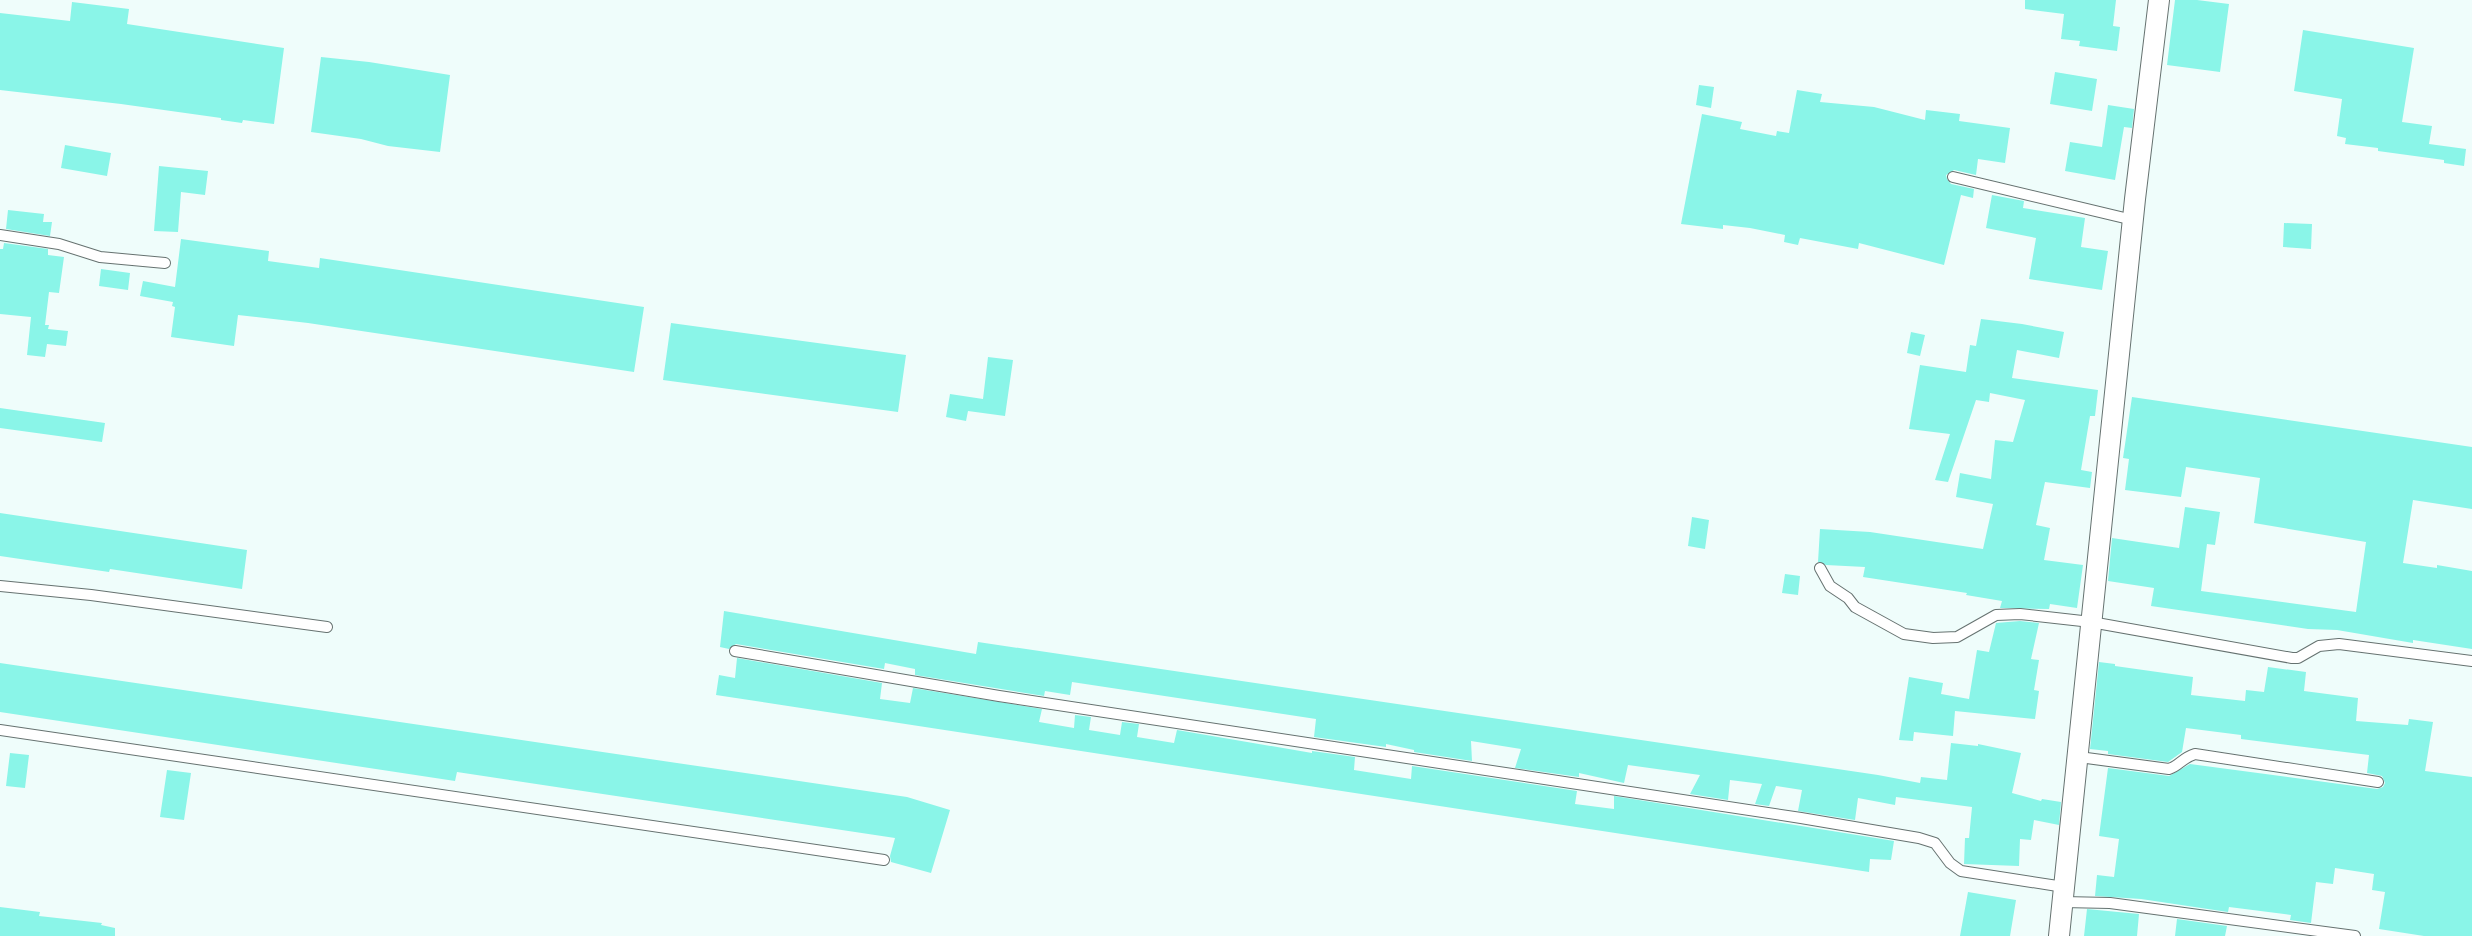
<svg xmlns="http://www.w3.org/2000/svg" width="2472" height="936" viewBox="0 0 2472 936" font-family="Helvetica,sans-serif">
<rect width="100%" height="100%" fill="#effdfb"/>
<path fill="#8af5e8" d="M2025 0H2116L2113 26 2120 27 2117 51 2079 46 2080 41 2061 39 2064 14 2025 9Z
M2175 0H2197L2229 4 2220 72 2167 65Z
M72 2 129 9 127 24 284 48 274 124 243 120 242 123 221 120V118L121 104 0 90V13L70 21Z
M2303 30 2414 48 2402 122 2432 126 2429 144 2466 149 2464 166 2444 163V160L2378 151V148L2345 144 2346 138 2337 136 2342 99 2294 91Z
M321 57 369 62 450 75 440 152 388 146 361 139 311 132Z
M2055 72 2097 79 2092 111 2050 104Z
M1699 85 1714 87 1711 108 1696 105Z
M1797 90 1822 94 1820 102 1874 107 1925 120 1926 110 1960 114 1959 121 2010 128 2005 163 1978 159 1976 175 1954 170 1946 175 1947 179 1951 184 1974 189 1973 198 1961 195 1944 265 1859 243 1858 249 1800 238 1798 245 1784 242 1785 235 1750 228 1723 225V229L1681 224 1702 114 1742 122 1740 129 1776 136 1777 131 1789 133Z
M2108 105 2134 109 2132 128 2124 127 2115 180 2065 171 2070 142 2102 147Z
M65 145 111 153 107 176 61 168Z
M159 166 208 171 205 195 181 192 178 232 154 231Z
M1992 195 2024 201 2023 208 2085 218 2081 247 2108 251 2102 290 2029 279 2036 238 1986 228Z
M8 210 44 214 43 222H52L50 236 6 229Z
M2284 223 2312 224 2311 249 2283 247Z
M181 239 269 251 268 261 319 268 320 258 644 307 634 372 308 323 238 315 234 346 171 337 175 307 172 306 173 302 140 296 143 281 175 287Z
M4 243 48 249V255L64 257 59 293 49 292 45 325H49L48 329 68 331 66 346 47 344 45 357 27 355 31 317 0 314V249H3Z
M101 269 130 273 128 290 99 286Z
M1981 319 2022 324 2064 332 2059 358 2017 350 2012 378 2098 390 2095 416H2090L2081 470 2092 472 2090 488 2045 482 2036 525 2050 528 2044 560 2083 565 2077 608 2050 604 2049 609 2000 608 2002 601 1966 595 1967 593 1863 577 1865 567 1826 565 1818 562 1820 529 1870 532 1983 549 1993 504 1956 497 1960 473 1991 479 1995 440 2013 442 2025 400 1990 393 1989 402 1976 400 1948 482 1935 480 1950 434 1909 429 1920 365 1966 372 1970 345 1976 346Z
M671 323 906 355 898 412 663 380Z
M1911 332 1925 335 1920 356 1907 353Z
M988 357 1013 360 1005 416 968 411 966 421 946 417 950 394 983 399Z
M2132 397 2472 447V509L2413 500 2403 563 2437 568V565L2472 571V649L2413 640V643L2337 630 2308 629 2151 606 2154 588 2108 581 2112 538 2179 548 2185 507 2220 512 2215 545 2207 544 2201 591 2356 612 2366 542 2254 523 2260 478 2186 467 2181 497 2125 490 2129 459 2123 458Z
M0 408 105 423 102 442 0 428Z
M0 513 247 550 242 589 110 569 109 572 0 556Z
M1692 517 1709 520 1705 549 1688 546Z
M1785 574 1800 576 1798 595 1782 593Z
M724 611 976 654 978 642 1878 775 1920 783 1921 777 1947 780 1951 743 1978 746V744L2021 753 2012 793 2041 801 2042 799 2061 802 2059 825 2034 820 2031 840 2020 839 2019 866 1964 864 1965 838H1969L1972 807 1896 797 1895 805 1858 798 1855 820 1798 811 1802 790 1776 786 1769 806 1755 804 1762 784 1730 780 1728 800 1690 794 1700 775 1628 765 1624 783 1579 773V777L1515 768 1521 749 1471 741 1472 761 1414 752V750L1386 744V747L1314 737 1316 719 1072 682 1070 695 1045 691 1044 696 915 675V669L885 663 884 669 736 644 729 649 720 647Z
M2020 621 2039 623 2031 659 2039 660 2034 690 2039 691 2035 719 1955 711 1953 736 1914 732 1913 741 1899 740 1909 677 1943 683 1941 694 1969 699 1977 650 1989 652 1996 623Z
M737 658 882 683 880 699 910 703 913 688 1042 709 1039 722 1074 728 1075 715 1091 717 1089 730 1120 735 1122 722 1139 724 1137 737 1174 743 1177 730 1312 753V751L1355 757 1354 770 1411 779 1412 766 1577 791 1575 804 1614 809V796L1894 841 1891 860 1870 859 1869 872 716 695 719 675 735 678Z
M2099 662 2115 664V666L2193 677 2191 695 2245 701 2246 690 2264 692 2268 667 2306 672 2304 691 2358 698 2356 721 2408 725 2409 719 2433 722 2425 771 2472 777V936H2424L2379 929 2385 892 2372 890 2374 874 2335 868 2333 884 2316 882 2311 923 2290 920 2291 915 2229 907 2228 912 2141 899 2095 896 2097 875 2114 877 2119 839 2099 836 2108 768 2169 776 2190 764 2377 789 2383 787 2385 783 2382 776 2367 773 2369 755 2241 739V735L2186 728 2182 752 2168 762 2108 754V751L2090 749Z
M0 663 907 797 950 810 931 873 891 862 890 856 895 838 457 772 455 781 0 712Z
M10 753 29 755 25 788 6 786Z
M167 770 191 773 184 820 160 817Z
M1968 892 2016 900 2010 936H1960Z
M0 907 40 912 39 916 102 923 101 925 115 928V936H0Z
M2087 909 2139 914 2137 936H2084Z
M2177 919 2227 926 2225 936H2175Z"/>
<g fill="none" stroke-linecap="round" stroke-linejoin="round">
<g stroke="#667270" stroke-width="12">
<path id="service" d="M1953 177 2133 220
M0 235 59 244 100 257 165 263
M1820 568 1830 586 1848 598 1855 607 1904 634 1933 638 1957 637 1996 615 2020 614 2091 622 2292 658H2298L2319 646 2339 644 2472 661
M0 586 91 595 327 627
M735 651 999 696 1801 818 1919 838 1935 843 1950 863 1961 871 2064 887
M0 730 884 860
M2079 757 2169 769C2179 766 2182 758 2195 754L2378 782
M2063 902 2110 903 2355 936"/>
</g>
<g stroke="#667270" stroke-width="22">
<path id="minor" d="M2059 936 2135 199 2159 0"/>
</g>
<use href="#service" stroke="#fff" stroke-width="10"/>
<use href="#minor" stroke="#fff" stroke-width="20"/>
</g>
</svg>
